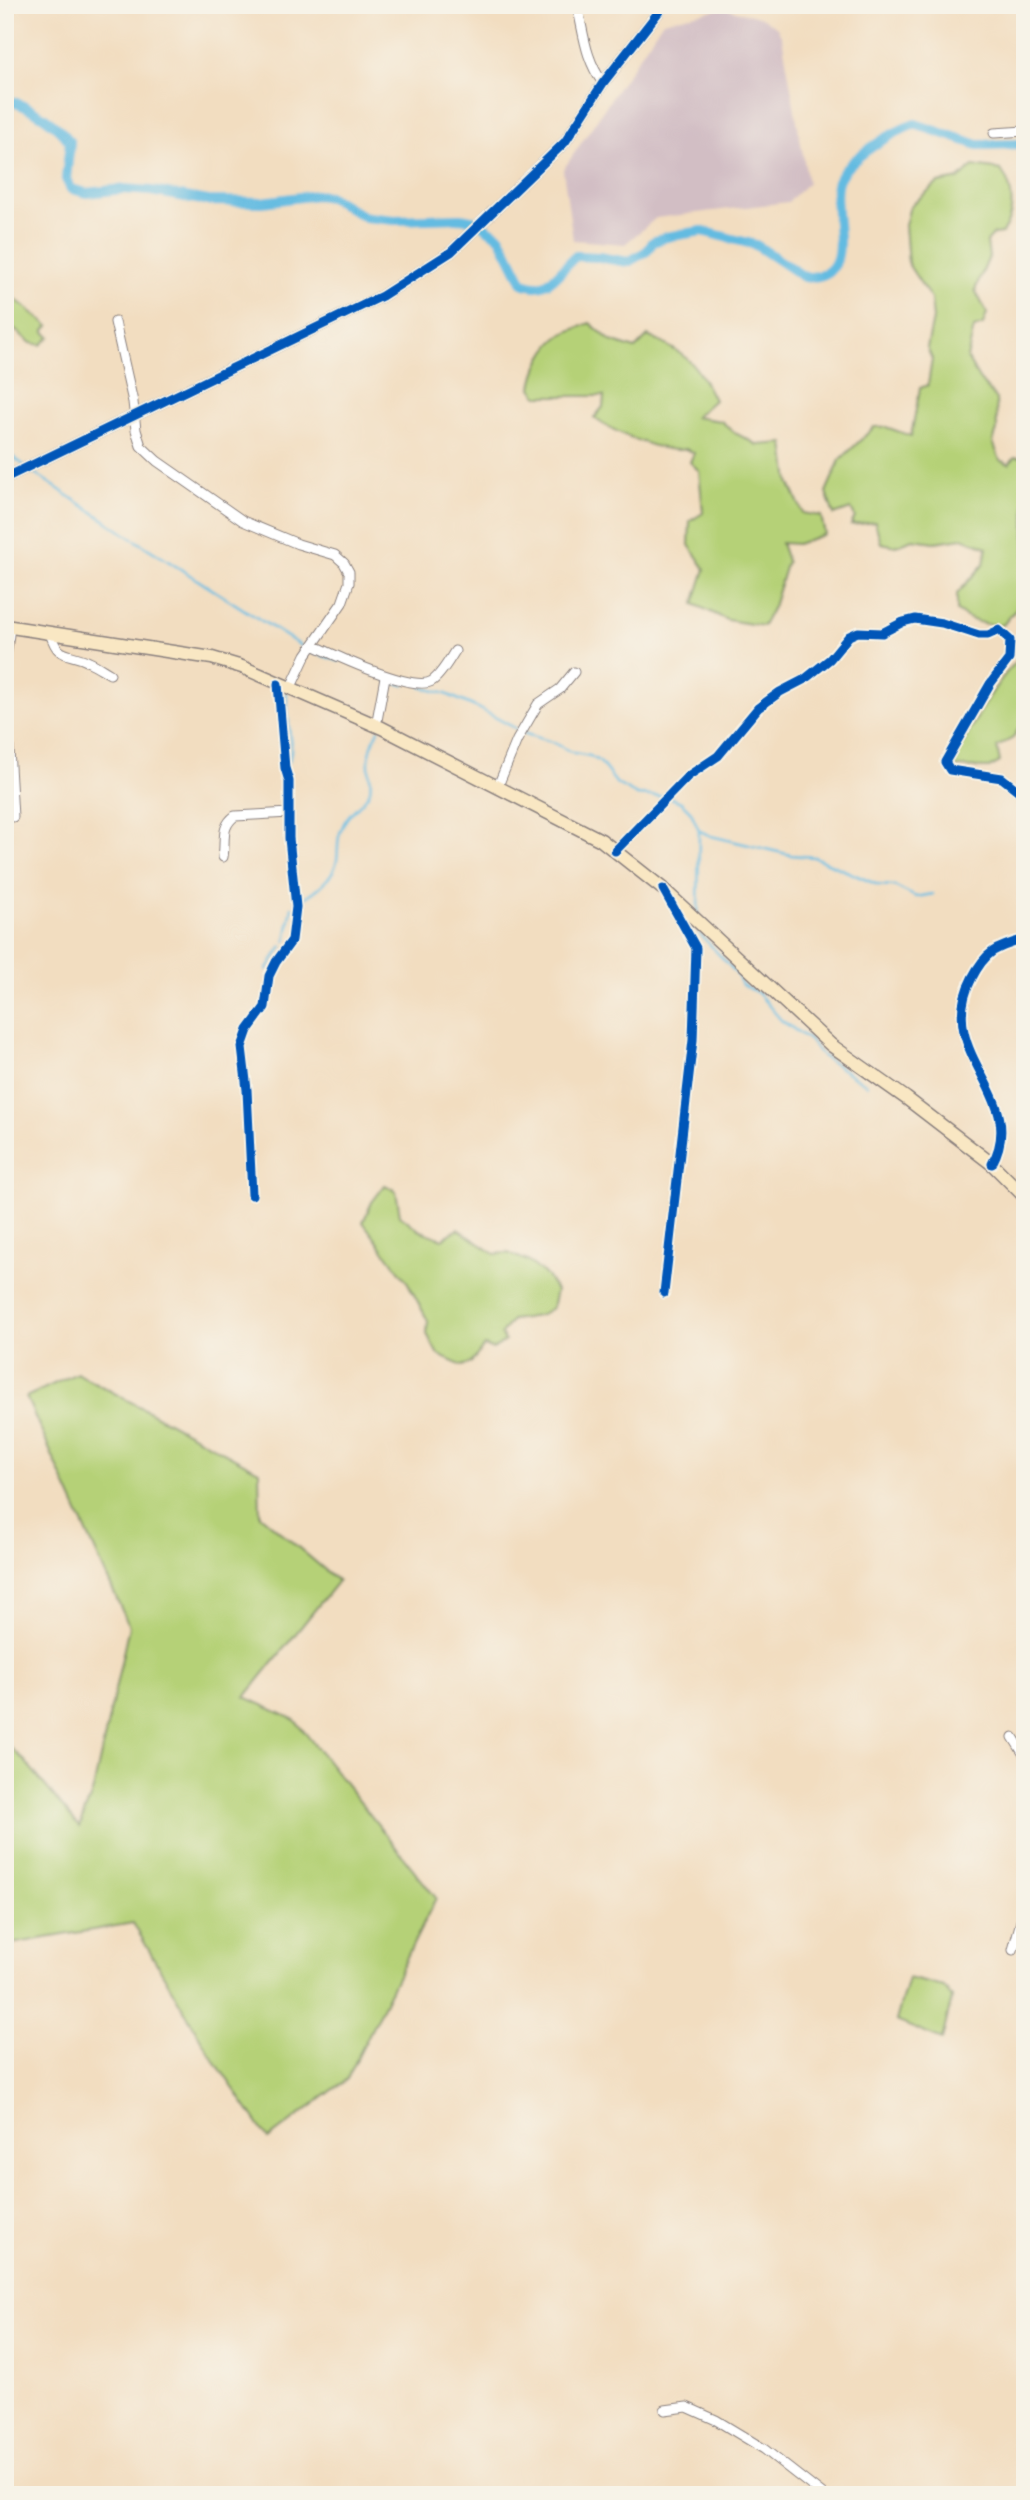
<svg xmlns="http://www.w3.org/2000/svg" width="1030" height="2500" viewBox="0 0 1030 2500" font-family="'Sorts Mill Goudy',serif">
<rect width="100%" height="100%" fill="#f7f3e8"/>
<filter id="ink" filterUnits="userSpaceOnUse"><feTurbulence type="fractalNoise" baseFrequency=".0143" numOctaves="2"/><feDisplacementMap in="SourceGraphic" scale="14" xChannelSelector="R" yChannelSelector="G"/><feConvolveMatrix kernelMatrix="1 2 1 2 8 2 1 2 1" color-interpolation-filters="sRGB"/></filter>
<filter id="wash" filterUnits="userSpaceOnUse"><feTurbulence type="fractalNoise" baseFrequency=".00686" numOctaves="4" result="noise"/><feDisplacementMap in="SourceGraphic" scale="28" xChannelSelector="R" yChannelSelector="G"/><feGaussianBlur stdDeviation="1.57" result="paint"/><feColorMatrix in="noise" values="0 0 0 0 0 0 0 0 0 0 0 0 0 0 0 0 0 1.4 0 .05"/><feComposite in="paint" operator="in"/></filter>
<g filter="url(#wash)">
<rect width="100%" height="100%" fill="#f2ddc0"/>
<path fill="#d2bec4" d="M724 8 763 18 777 28 782 37 808 183 788 202 656 218 625 244 573 240 563 170 663 21Z"/>
<path fill="#b5d177" stroke="#6c7a59" stroke-width="2" d="M973 166 1001 170C1015 189 1015 214 1002 233L994 234 987 242 989 257 975 290 987 313 983 325 974 328 967 358 979 379 996 399 997 430 993 442 1000 460 1009 464 1015 457H1025V598L1003 625C984 625 972 622 957 611V594L984 564 987 547 963 538 935 542 912 539 896 546 881 543 875 522 851 525 855 517 851 509 834 515 826 492 840 460 874 427H886L911 436 920 388 928 385 932 359 927 348 933 319 931 299 908 264 905 225 910 206 938 183 959 179Z
M5 291 49 326 44 331 50 337 41 345 31 343 5 322Z
M590 323 611 341 635 349 648 336C687 355 695 360 714 400L695 417 721 421 735 433 758 445 784 443 789 482 803 513 821 516 825 534 797 544 781 543 787 561 773 607 763 626 727 620 694 604 705 569 689 545 690 521 703 513 699 471 690 462 694 453 686 449C664 455 612 431 594 418L603 407 604 396H538L532 388C534 370 546 344 563 334 571 330 581 327 590 323Z
M1022 657 1025 660V730L1019 728 1013 738 997 747 1000 762 989 768 955 767 953 760C971 731 996 676 1022 657Z
M385 1185 396 1191 400 1215 419 1230 442 1239 458 1229 495 1254 508 1253 528 1261 547 1276 556 1291 552 1308 538 1316 512 1320 501 1334 505 1341 493 1349 484 1346 471 1363 462 1366 438 1355 427 1334 428 1321 408 1283 363 1222 372 1202Z
M77 1373 259 1471 260 1515 338 1581 245 1697 295 1720 436 1898 347 2079 268 2139 208 2051 133 1923 5 1945V1743L25 1761 79 1827 93 1790 129 1626 26 1397Z
M908 1978 944 1987 952 1998 942 2040 896 2021Z"/>
<g fill="none" stroke-linecap="round" stroke-linejoin="round">
<path stroke="#64bbe1" stroke-width="2.5" d="M5 451 25 466
M30 470 124 533 306 649
M312 652 339 661
M387 681 404 685
M421 687 446 694 480 709 526 734 552 742 574 753 590 756 600 762 617 784 637 795 664 797
M286 693 291 750 289 762
M671 798 681 802 691 812 699 830 698 915
M700 831 711 836 791 855 814 857 878 885 894 886 916 897 933 894
M297 902C312 894 334 879 337 860 339 844 336 839 344 823 350 811 363 804 369 793 373 785 369 775 369 766 368 753 373 741 379 730
M697 925 700 934 736 973 742 985 758 993 781 1020 809 1040 822 1056 867 1085
M286 941 292 907
M267 970 282 946"/>
<path stroke="#64bbe1" stroke-width="10" d="M5 99C30 107 55 121 70 142L66 179 71 189 87 193 123 189 151 191 208 201 262 202 317 195 330 197 365 217 395 220 461 218 476 221 500 237 523 283C550 294 557 272 576 256L598 257 628 262 647 251 653 242 666 237 702 231 756 245 804 277C862 281 828 210 838 181 846 160 894 131 915 124L978 145 1025 144"/>
</g>
</g>
<g filter="url(#ink)">
<g fill="none" stroke-linecap="round" stroke-linejoin="round">
<g stroke="#8a807e" stroke-width="11">
<path id="minor" d="M577 5C584 34 585 59 603 83
M994 133 1025 131
M115 322 133 402 136 430 141 446 157 461 243 521 298 544 335 555 344 563 349 572V583L342 603 306 655 290 689
M50 633C59 661 67 651 89 662 96 665 103 670 110 674
M313 645C334 655 414 693 432 681 441 675 449 660 455 651
M5 665 10 627
M5 681 13 817
M376 726 385 677
M498 786 517 740 538 704 560 689 574 672
M615 851 688 776 718 756 758 708 780 692 805 679 830 659 849 636 858 632 882 633 903 622 915 619 942 623 979 635H988L999 630 1010 640 1009 659 990 684 945 762 950 770 1002 778 1025 796
M223 857C226 840 220 827 235 816L289 813
M992 1164C1030 1095 932 1055 972 978 986 951 996 947 1025 939
M252 1195 247 1090 242 1047 248 1030 265 1007 269 976 276 962 292 940 296 907 289 838V781L285 768 278 684
M664 1293 693 1040 696 948 668 898
M1013 1737 1025 1756
M1013 1950 1025 1907
M665 2410 687 2407 716 2420 764 2449 823 2495"/>
</g>
<g stroke="#8a807e" stroke-width="13">
<path id="tertiary" d="M5 478 382 296 451 252 565 142 603 83 664 5"/>
</g>
<g stroke="#8a807e" stroke-width="15">
<path id="secondary" d="M5 626 212 658 242 667 382 728 601 840 663 889 831 1045 906 1098 992 1164 1025 1197"/>
</g>
<use href="#minor" stroke="#fff" stroke-width="9"/>
<use href="#tertiary" stroke="#fff" stroke-width="10"/>
<use href="#secondary" stroke="#f9e7c3" stroke-width="12"/>
<g stroke="#f7f3e8" stroke-width="13">
<path id="cycleway" d="M5 478 382 296 451 252 565 142 603 83 664 5
M615 851 688 776 718 756 758 708 780 692 805 679 830 659 849 636 858 632 882 633 903 622 915 619 942 623 979 635H988L999 630 1010 640 1009 659 990 684 945 762 950 770 1002 778 1025 796
M663 889 696 948 693 1040 664 1293
M992 1164C1030 1095 932 1055 972 978 986 951 996 947 1025 939
M252 1195 247 1090 242 1047 248 1030 265 1007 269 976 276 962 292 940 296 907 289 838V781L285 768 278 684"/>
</g>
<use href="#cycleway" stroke="#0057b8" stroke-width="9"/>
</g>
</g>
<rect width="1030" height="2500" fill="none" stroke="#f7f3e8" stroke-width="28"/>
</svg>
